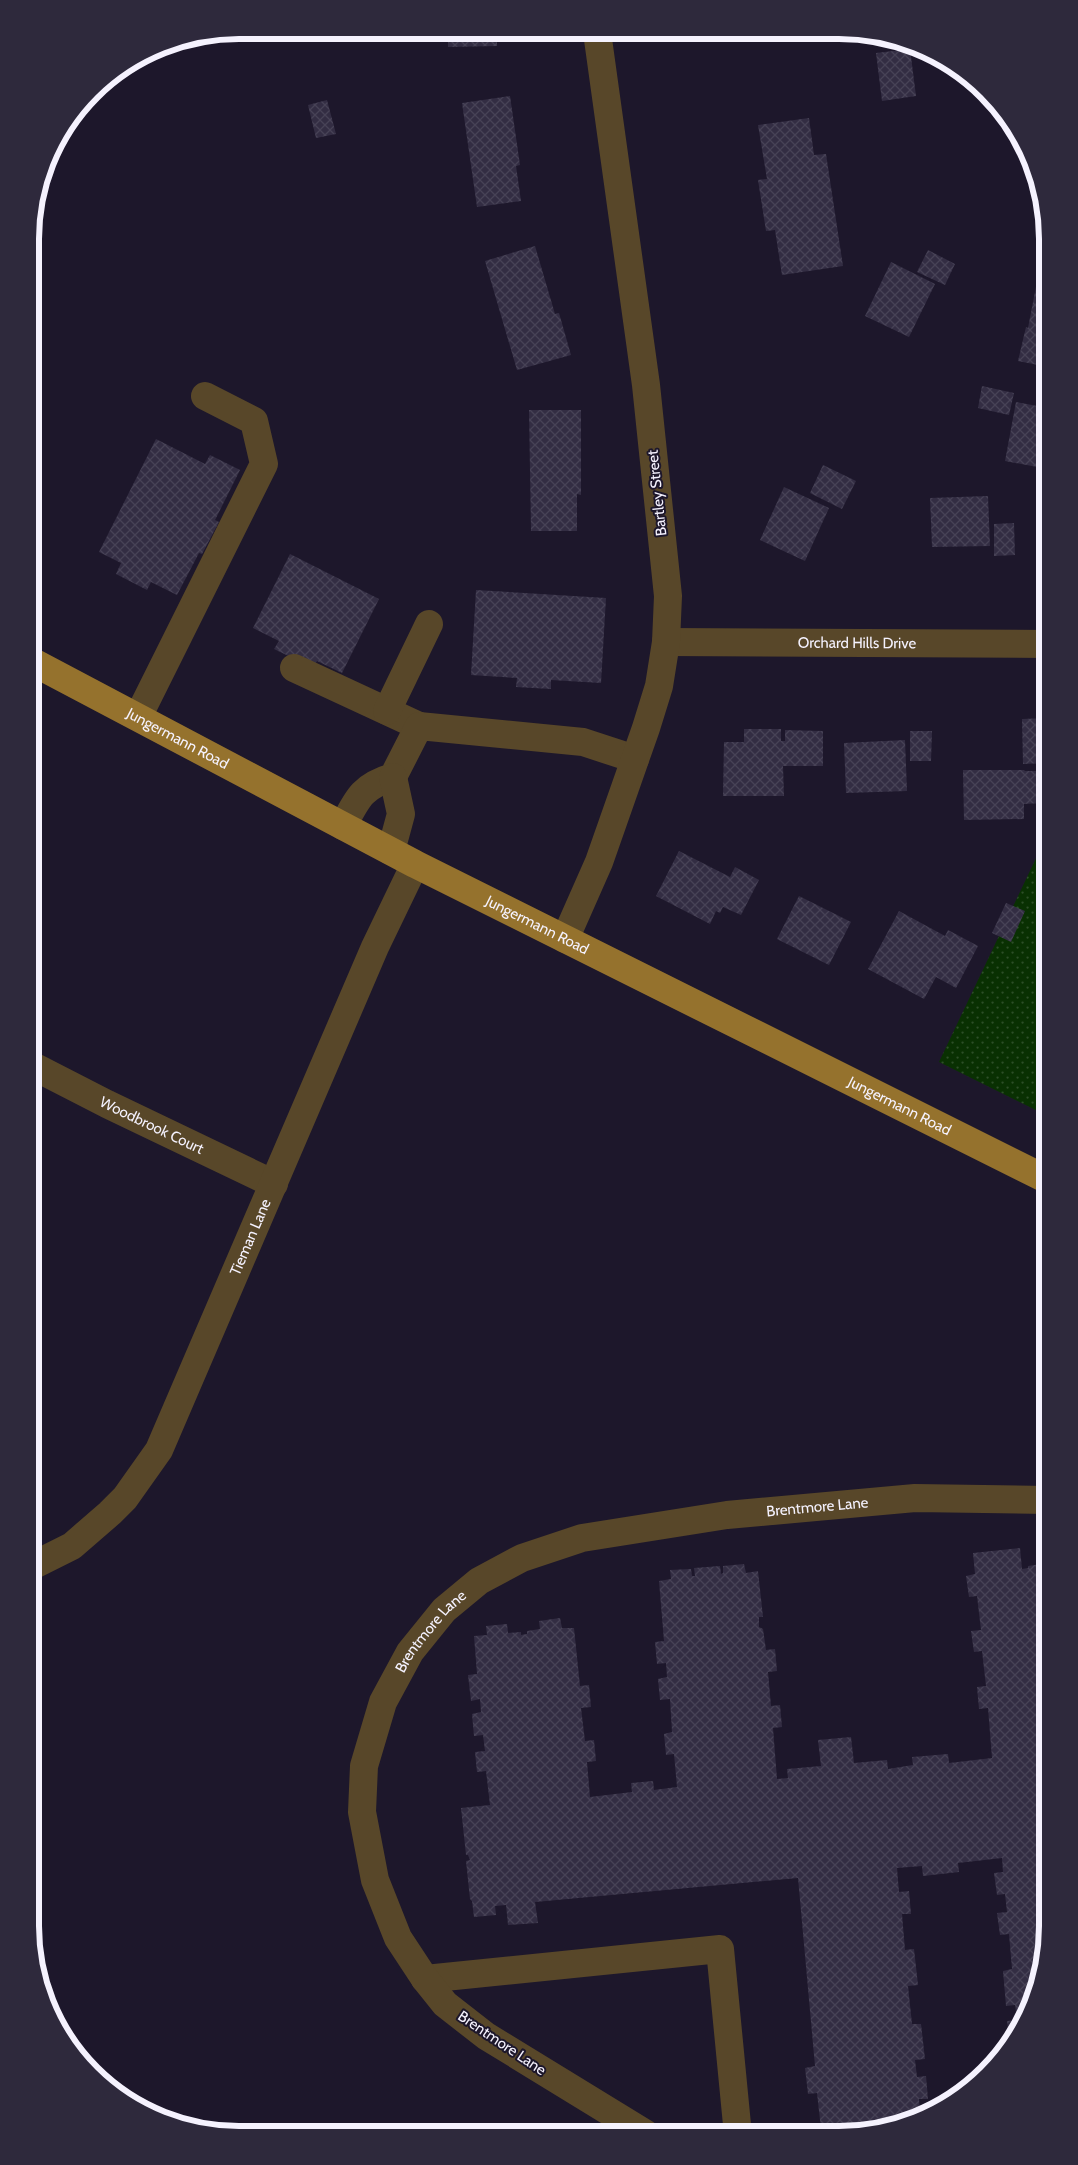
<svg xmlns="http://www.w3.org/2000/svg" width="1078" height="2165" viewBox="0 0 1078 2165" font-family="Cabin,sans-serif">
<defs>
<pattern id="grass-dots" width="8" height="8" patternUnits="userSpaceOnUse" patternTransform="scale(1.25)"><rect width="8" height="8" fill="#093002"/><path d="M2 2h.1M6 6h.1" fill="none" stroke="#2d4e28" stroke-width="1.8" stroke-linecap="round"/></pattern>
<pattern id="building-cross-hatch" width="8" height="8" patternUnits="userSpaceOnUse" patternTransform="scale(1.25)"><rect width="8" height="8" fill="#332d43"/><path d="M0 0l8 8M0 8l8-8" fill="none" stroke="#474256"/></pattern>
</defs>
<rect width="100%" height="100%" fill="#1d172b"/>
<path fill="url(#grass-dots)" d="M1048 833V1116L939 1062Z"/>
<path fill="url(#building-cross-hatch)" d="M448 31 497 32V46L448 47Z
M910 49 916 96 882 101 876 53Z
M510 96 520 165 516 166 521 201 477 207 462 103Z
M327 100 336 134 316 138 308 105Z
M809 118 814 155 826 154 843 266 782 275 775 230 766 231 758 180 767 179 758 125Z
M535 246 555 314 559 313 571 355 517 370 485 261Z
M928 250 955 264 945 285 917 272Z
M891 262 935 284 909 337 865 316Z
M1040 266 1048 268V367L1018 361 1026 327 1028 328Z
M982 386 1014 393 1009 415 978 408Z
M1016 402 1048 408V469L1005 461Z
M529 410H581V495L577 494V531H531Z
M156 439 205 464 210 455 240 470 215 520 219 522 202 554 199 553 177 595 151 582 147 590 116 574 121 563 99 552Z
M823 465 856 481 842 509 810 493Z
M784 487 829 508 805 561 760 540Z
M988 496 990 546 932 547 930 498Z
M1014 523 1015 555 994 556V524Z
M290 554 379 599 342 673 317 661 313 668 274 649 279 641 253 628Z
M476 590 606 598 601 683 551 680V689L516 687 517 678 471 675Z
M1048 718V763L1023 764 1022 719Z
M744 729H781V741H785V730L823 731V766H783L784 796H723L724 742H744Z
M910 731H932L931 761H910Z
M905 740 907 791 846 793 844 743Z
M963 770H1025L1024 771H1042L1043 803 1024 804V819L964 820Z
M679 851 730 877 735 867 759 880 741 915 723 907 720 913 716 911 710 924 656 896Z
M799 896 851 922 829 965 777 939Z
M1006 903 1025 911 1011 942 992 933Z
M899 911 945 936 948 930 978 946 956 988 936 977 924 999 868 969Z
M1020 1548 1022 1569 1028 1568V1566L1041 1564V1556L1048 1555V1940L1032 2006 1010 2044 1007 2021 1017 2020 1015 2005 1006 2006 1003 1971 1012 1969 1009 1934 1000 1935 997 1913 1007 1912 1005 1894 997 1895 994 1873 1003 1872 1002 1858 958 1863 959 1872 923 1876 922 1866 897 1868 899 1892 909 1891 911 1914H902L905 1950 914 1949 918 1985 908 1986 912 2024H921L925 2059 915 2060 917 2077 926 2076 928 2099H919L920 2117 912 2121 874 2125 873 2122 868 2123V2126L821 2129 817 2093 808 2094 805 2068 815 2066 798 1878 535 1902 538 1923 508 1925 506 1905 495 1906 496 1915 474 1917 472 1901 470 1899 466 1861 470 1860 468 1855H466L461 1808 490 1805 486 1771 477 1772 475 1752 485 1751 483 1735 474 1736 472 1714 481 1712 480 1699 471 1701 468 1675 477 1674 474 1636 487 1635 486 1626 507 1624 508 1633 521 1632V1635L527 1634V1631L540 1629 539 1621 560 1618 562 1628H574L580 1686 589 1685 591 1707 581 1708 585 1741 594 1740 596 1761 587 1762 590 1797 632 1792 631 1783 653 1781 654 1790 677 1787 674 1754 666 1755 664 1734 672 1732 670 1699 660 1700 658 1679 667 1677 666 1663 657 1664 655 1642 664 1641 659 1581 671 1579 670 1570 691 1569 692 1576H695L694 1568 720 1566 721 1574 723 1573V1566L744 1564 746 1573 758 1571 763 1617H759V1627L763 1629 766 1650 775 1649 777 1671 768 1672 771 1706 780 1705 782 1727 773 1728 777 1779 788 1778 787 1769 821 1766 818 1740 851 1737 854 1763 887 1760 888 1769 913 1765 912 1757 948 1754 949 1763 992 1758 988 1708 979 1709 977 1687 986 1686 982 1651 974 1652 971 1631 981 1630 977 1596 969 1597 966 1576 975 1574 973 1553Z"/>
<g fill="none" stroke-linecap="round" stroke-linejoin="round">
<g stroke="#584729" stroke-width="28">
<path id="s1" d="M666 642 1048 644"/>
<path d="M294 668 419 726"/>
<path d="M387 711 429 624"/>
<path d="M138 717 264 464 254 421 205 396"/>
<path d="M343 826C357 799 362 786 393 777L419 726 583 742 635 759"/>
<path d="M391 851 401 814 393 777"/>
<path d="M565 939 599 862 646 728 659 686 666 642 668 596 646 385 597 32"/>
<path id="s2" d="M31 1065 107 1104 274 1184"/>
<path id="s3" d="M30 1567 72 1546 110 1513 125 1498 159 1450 375 947 415 864"/>
<path d="M425 1979 720 1949 738 2135"/>
<path id="s4" d="M646 2134 486 2036 445 2004 425 1979 398 1938 375 1880 362 1812 364 1766 383 1702 410 1652 444 1610 479 1581 522 1558 582 1538 727 1515 915 1498 1048 1500"/>
</g>
<path stroke="#95722d" stroke-width="28" id="s5" d="M31 661 415 864 1048 1180"/>
</g>
<g text-anchor="middle" stroke-width="4" stroke-linejoin="round" paint-order="stroke">
<g font-size="15" fill="#f5f2fe" stroke="#1d172b">
<text transform="translate(657 493) rotate(-96)" y="5">Bartley Street</text>
<text dy="5" stroke="none"><textPath href="#s1" startOffset="191">Orchard Hills Drive</textPath></text>
<text dy="5" stroke="none"><textPath href="#s5" startOffset="166">Jungermann Road</textPath></text>
<text dy="5" stroke="none"><textPath href="#s5" startOffset="571">Jungermann Road</textPath></text>
<text dy="5" stroke="none"><textPath href="#s5" startOffset="976">Jungermann Road</textPath></text>
<text dy="5" stroke="none"><textPath href="#s2" startOffset="135">Woodbrook Court</textPath></text>
<text dy="5" stroke="none"><textPath href="#s3" startOffset="409">Tieman Lane</textPath></text>
<text dy="5" stroke="none"><textPath href="#s4" startOffset="1071">Brentmore Lane</textPath></text>
<text dy="5" stroke="none"><textPath href="#s4" startOffset="651">Brentmore Lane</textPath></text>
<text transform="translate(502 2043) rotate(34)" y="5">Brentmore Lane</text>
</g>
</g>
<path d="M0 0H1078V2165H0ZM239 39H839A200 200 0 0 1 1039 239V1926A200 200 0 0 1 839 2126H239A200 200 0 0 1 39 1926V239A200 200 0 0 1 239 39Z" fill="#2e293c" fill-rule="evenodd"/>
<path fill="none" stroke="#f5f2fe" stroke-width="6" d="M239 39H839A200 200 0 0 1 1039 239V1926A200 200 0 0 1 839 2126H239A200 200 0 0 1 39 1926V239A200 200 0 0 1 239 39Z"/>
</svg>
